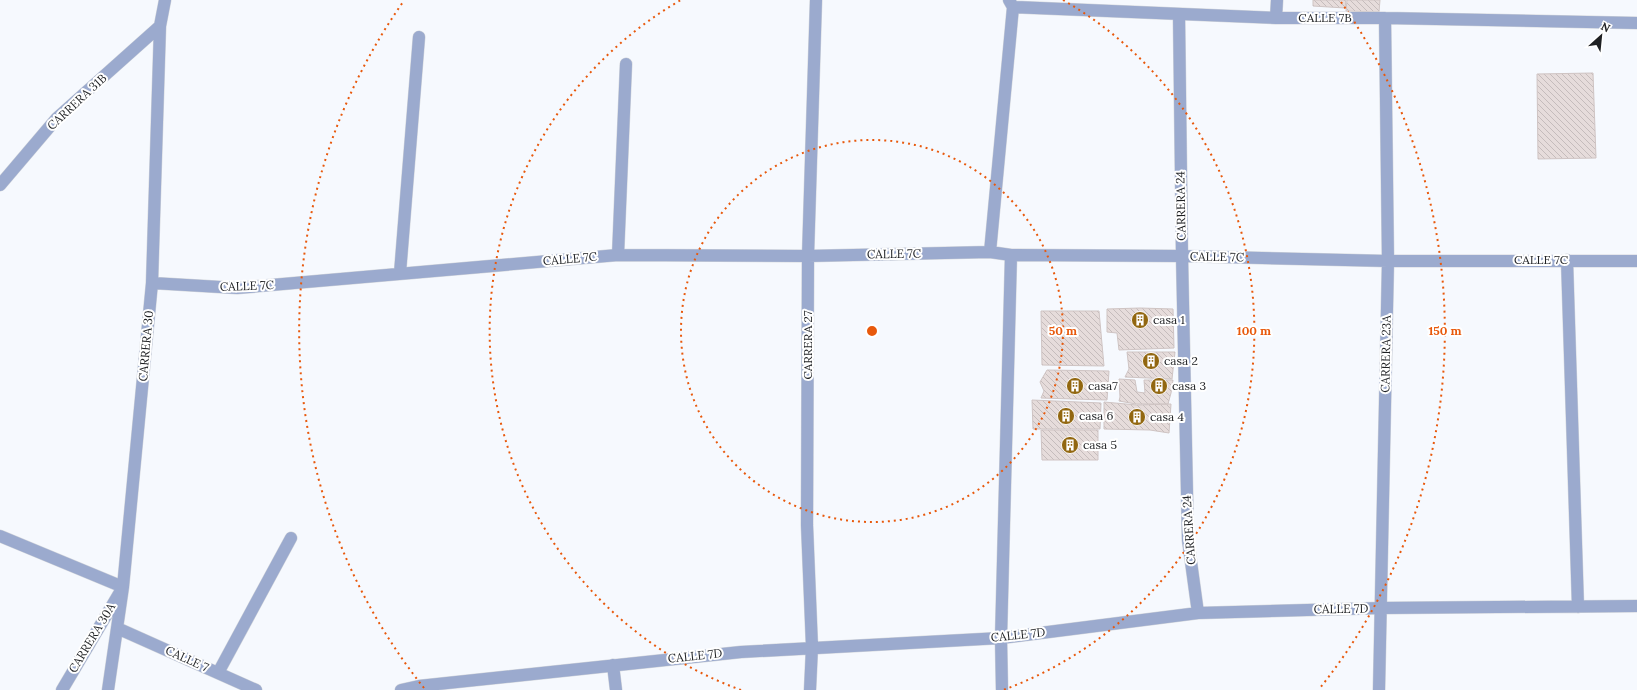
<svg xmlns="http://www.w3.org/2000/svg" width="1637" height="690" viewBox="0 0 1637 690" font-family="Lora,serif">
<defs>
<pattern id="building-back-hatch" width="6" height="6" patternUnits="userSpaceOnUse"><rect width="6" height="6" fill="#e6dcdb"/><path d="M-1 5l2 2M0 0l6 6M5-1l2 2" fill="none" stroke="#c5bcbc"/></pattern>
</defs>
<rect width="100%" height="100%" fill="#f6f9fe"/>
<path fill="url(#building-back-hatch)" stroke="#cfc4c3" d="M1313 0H1346L1345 8 1313 6Z
M1347 0H1380L1379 12 1346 11Z
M1593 73 1596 158 1538 159 1537 74Z
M1140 308 1173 309 1174 348 1119 350 1117 333 1107 332V309Z
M1041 311H1099L1104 366 1042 365Z
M1127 352H1175L1172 379 1125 377 1129 369Z
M1047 370 1109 371 1107 400 1041 398 1044 391 1040 382Z
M1119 379 1135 380 1137 392 1145 393 1144 380H1173L1171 393 1168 404H1136L1119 401 1120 397Z
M1032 400 1101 403 1100 429H1033Z
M1104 402 1137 405 1171 404 1169 433 1150 430 1104 429Z
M1041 430H1098V460H1042Z"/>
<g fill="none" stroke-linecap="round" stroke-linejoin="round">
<g stroke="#d3d6db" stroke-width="13">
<path id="minor" d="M1013 7 1276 18H1385L1637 23
M1179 15 1182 256 1188 540 1198 613
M1276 18 1277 0
M0 185 57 118 160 26
M990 252 1013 7 1009 0
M618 255 626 64
M1567 260 1578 607
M400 273 419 37
M152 283 237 288 618 255 808 256 990 252 1011 255 1182 256 1388 261H1637
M0 536 123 587 62 690
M117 628 256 690
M613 665 616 690
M218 673 291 538
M108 690 123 587 152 283 160 26 165 0
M401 690 419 686 741 652 1001 638 1198 613 1381 608 1637 606
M810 690 812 647 807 525 808 256 816 0
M1002 690 1001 638 1011 255
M1379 690 1388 261 1385 18"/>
</g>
<use href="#minor" stroke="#9baace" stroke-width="12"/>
</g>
<g fill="none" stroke="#e8590c" stroke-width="2" stroke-dasharray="2 4">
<circle cx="872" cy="331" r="191"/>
<path d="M741 690A382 382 0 0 1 681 0M1063 0A382 382 0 0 1 1003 690"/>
<path d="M424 688A573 573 0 0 1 403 2M1341 2A573 573 0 0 1 1320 688"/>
</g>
<defs>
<g id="building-disc" transform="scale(0.9)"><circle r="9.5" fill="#926710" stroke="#fff"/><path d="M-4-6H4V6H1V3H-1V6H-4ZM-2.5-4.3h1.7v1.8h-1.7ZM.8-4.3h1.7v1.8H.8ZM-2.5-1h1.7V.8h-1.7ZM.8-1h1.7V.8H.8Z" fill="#fff"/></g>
</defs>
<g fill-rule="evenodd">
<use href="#building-disc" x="1140" y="320"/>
<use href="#building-disc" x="1151" y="361"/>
<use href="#building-disc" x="1075" y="386"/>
<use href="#building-disc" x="1159" y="386"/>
<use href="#building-disc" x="1066" y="416"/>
<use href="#building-disc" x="1137" y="417"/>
<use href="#building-disc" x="1070" y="445"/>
</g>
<g text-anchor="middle" stroke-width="4" stroke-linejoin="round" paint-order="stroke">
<g font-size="12" fill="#1e2023" stroke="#fff">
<text x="1325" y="22">CALLE 7B</text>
<text transform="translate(77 102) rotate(-43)" y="4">CARRERA 31B</text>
<text transform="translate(1181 206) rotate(-91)" y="4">CARRERA 24</text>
<text transform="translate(894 254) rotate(-1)" y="4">CALLE 7C</text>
<text transform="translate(1217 257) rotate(1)" y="4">CALLE 7C</text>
<text transform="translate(570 259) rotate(-5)" y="4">CALLE 7C</text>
<text x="1541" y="264">CALLE 7C</text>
<text transform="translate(247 286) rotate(-2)" y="4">CALLE 7C</text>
<text transform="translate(808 345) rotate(-90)" y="4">CARRERA 27</text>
<text transform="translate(146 346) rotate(-85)" y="4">CARRERA 30</text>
<text transform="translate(1386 354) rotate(-89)" y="4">CARRERA 23A</text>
<text transform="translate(1189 530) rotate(-94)" y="4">CARRERA 24</text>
<text transform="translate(1341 609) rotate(-1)" y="4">CALLE 7D</text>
<text transform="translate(1018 635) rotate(-6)" y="4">CALLE 7D</text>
<text transform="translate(92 638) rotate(-59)" y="4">CARRERA 30A</text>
<text transform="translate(695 656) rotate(-6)" y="4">CALLE 7D</text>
<text transform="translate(187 659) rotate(24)" y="4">CALLE 7</text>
</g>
<g font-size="12" fill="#1e2023" stroke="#fff" text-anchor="start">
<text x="1153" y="324">casa 1</text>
<text x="1164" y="365">casa 2</text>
<text x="1088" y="390">casa7</text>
<text x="1172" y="390">casa 3</text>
<text x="1079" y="420">casa 6</text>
<text x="1150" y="421">casa 4</text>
<text x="1083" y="449">casa 5</text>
</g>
</g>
<circle cx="872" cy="331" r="6" fill="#e8590c" stroke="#fff" stroke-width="2"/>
<g font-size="12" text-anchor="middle" font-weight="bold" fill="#e8590c" stroke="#fff" stroke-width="4" stroke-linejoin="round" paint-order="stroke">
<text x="1063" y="335">50 m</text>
<text x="1254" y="335">100 m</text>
<text x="1445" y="335">150 m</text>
</g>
<g transform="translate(1601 36) rotate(27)" stroke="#ffffff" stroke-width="3" paint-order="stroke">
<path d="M0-3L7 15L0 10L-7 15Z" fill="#1e2023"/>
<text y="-6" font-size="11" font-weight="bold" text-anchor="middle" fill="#1e2023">N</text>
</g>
</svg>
